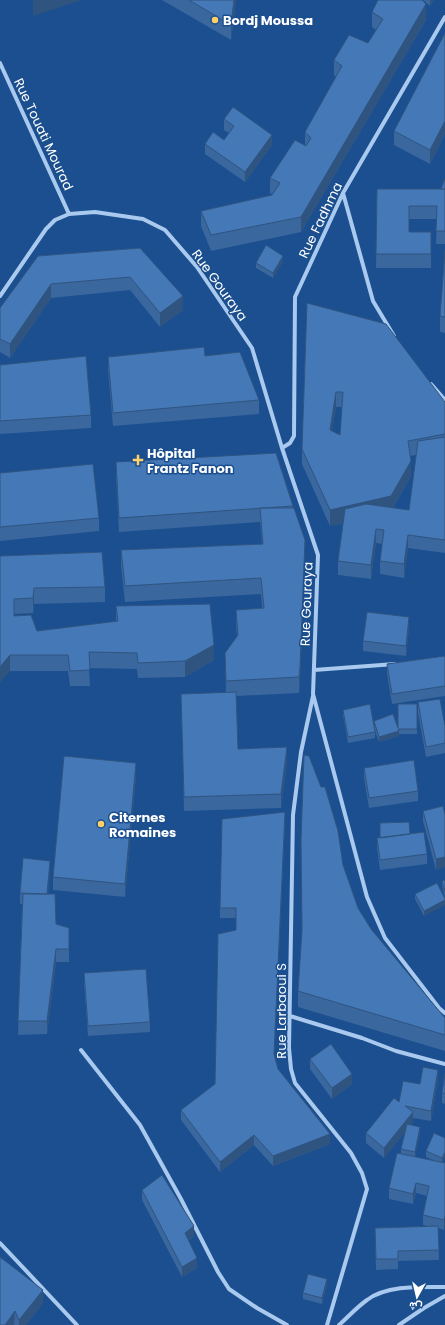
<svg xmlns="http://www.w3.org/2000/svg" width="445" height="1325" viewBox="0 0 445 1325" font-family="Poppins,Vazirmatn,sans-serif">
<rect width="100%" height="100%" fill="#1b4f8f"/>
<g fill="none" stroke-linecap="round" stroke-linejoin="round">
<path stroke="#a9c9ee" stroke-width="4" d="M0 63 69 214
M343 193 373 301 394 336
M0 296 46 229 55 220 69 214 95 212 143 219 165 230 197 267 252 348 282 448 318 555 313 694 367 897 385 938 439 1008 445 1013
M431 384 445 400
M282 448 290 443 294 436 295 297 343 193 445 17
M314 670 395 664
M313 696 301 752 293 815 289 1048 291 1069 295 1083 351 1153 362 1173 367 1189 327 1325
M290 1016 362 1038 396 1051 445 1064
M81 1050 140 1125 181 1199 218 1272 229 1289 257 1308 287 1325
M0 1243 77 1325
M339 1325C348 1317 357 1307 367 1300 387 1285 421 1287 445 1287
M399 1325 424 1308 445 1296"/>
</g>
<path fill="#3a679d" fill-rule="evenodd" d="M162 0H236L231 40Z
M423 0H434L430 6Z
M372 12 426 20 301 232 211 251 201 226V211L272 195H273L270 193V178L305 146V132L336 77 334 75V60L368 43 376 30 372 27Z
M445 33V134L430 164 394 145V131Z
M224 119 272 145 245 182 205 154V144L224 140 229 133 224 130Z
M445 178V244H436L437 219H409V232H431V268H376L377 189H441Z
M140 248 183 310 160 327 130 290 51 298 10 358 0 352V308L38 256Z
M445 250V333L440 332V316Z
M283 261 273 278 256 268V263Z
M307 303 445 402V553L408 548 404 578 380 574V561L382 544 376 543 371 579 338 575V561L343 523 330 526 302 464V449ZM336 407H342L340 435 332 431ZM416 455 409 510 393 508 411 476 410 456Z
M205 356 259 400V414L113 426 108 370V357Z
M0 365 91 415V428L0 434Z
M116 462 293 506 305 555 300 682 299 693 236 696 238 749 287 761 281 808 184 811 181 694 226 693 225 653 237 637 236 626V610L262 608 261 594 125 602 121 566V550L262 544 260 522 119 532 116 476Z
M0 473 99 518V531L0 541Z
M0 556 105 587V602L34 604 33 613 14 614V616L37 631 116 622V606L214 660 185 677 138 678 137 669 89 668 90 686H70L68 671H10Z
M409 627 406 656 363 651V641Z
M445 656V696L392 704 387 674V664Z
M418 702 445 726V753L426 757 418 713Z
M417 704V734H399V736L379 742 375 731V738L348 743 343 715V710L374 722 398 728Z
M364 768 418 791V801L369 808 364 778Z
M136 776 125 897 53 890V877Z
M423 811 445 815 436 870 423 821Z
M285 822 274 1056 278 1069 330 1144 273 1166 254 1145 220 1172 181 1120V1110L215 1084 236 930V918H220V908Z
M410 834 427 854V864L380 870 377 848V838Z
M343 865 358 908 371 929 445 1018V1051L298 1007V991Z
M50 871 48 894 56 924 69 928V962H56L47 1034 18 1035 22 904H20V893Z
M445 880V897L442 886V881Z
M437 883 424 916 415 899V894Z
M84 973 150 1022V1032L88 1036 84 983Z
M310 1059 352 1084 332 1099 310 1069Z
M445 1073V1104L442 1103V1093Z
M438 1080 431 1121 413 1118V1123L411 1125 420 1132 415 1157 435 1161 426 1157V1151L445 1138V1158L443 1162 445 1163 444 1230 438 1228 439 1260 398 1261V1269L376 1270 375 1238 428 1226 423 1225V1215L427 1196 416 1193 413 1204 389 1199V1188L401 1154V1149L405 1132 384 1158 366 1143V1133L399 1102 420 1084Z
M142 1190 194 1236 188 1241 197 1268 182 1277 142 1200Z
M0 1257 43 1303 26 1325H0Z
M327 1284 322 1304 303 1299V1293Z"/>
<path fill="#305480" d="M35 0H82L33 16V1Z
M234 0H236L231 40V25Z
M430 0H434L430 6Z
M426 4V20L301 232V217Z
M445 121V134L430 164V150Z
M272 135V145L245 182V172Z
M283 256V261L273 278V273Z
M51 284V298L10 358V344Z
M183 296V310L160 327V313Z
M336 392V407L330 445V430Z
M411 461V476L391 511 330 526V510Z
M376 529V543L371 579V565Z
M408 535V548L404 578V564Z
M305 540V555L300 682 299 693V677Z
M34 588V604L33 613V598Z
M409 617V627L406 656V646Z
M214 645V660L185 677V661Z
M10 655V671L0 683V667Z
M399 731V736L379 742V737Z
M287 747V761L281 808V794Z
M136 763V776L125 897V884Z
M285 812V822L274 1065V1054Z
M445 857V867L436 870V859Z
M50 861V871L47 906V896Z
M445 900V905L424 916V911Z
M56 949V962L47 1034V1021Z
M438 1070V1080L431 1121V1111Z
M352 1074V1084L332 1099V1088Z
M413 1112V1123L384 1158V1148Z
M420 1127V1132L415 1158V1152Z
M330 1134V1144L273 1166V1156Z
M254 1135V1145L220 1172V1162Z
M445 1152V1158L442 1164V1158Z
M416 1183V1193L413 1204V1194Z
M445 1216V1226L444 1230V1220Z
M194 1226V1236L185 1243V1233Z
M197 1258V1268L182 1277V1267Z
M327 1279V1284L322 1304V1298Z
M43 1290V1303L26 1325H19V1320Z
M15 1311 14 1325H5Z"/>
<path fill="#4478b7" stroke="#305480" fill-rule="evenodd" d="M189 0H234L231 25Z
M378 0H422L426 4 301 217 211 235 201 211 272 195 280 183 270 178 295 140 306 146 311 138 305 132 342 66 334 60 349 35 368 43 383 19 372 12Z
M445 33V121L430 150 394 131Z
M233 107 272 135 245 172 205 144 213 132 224 140 234 126 224 119Z
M445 178V189H441Z
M377 189H445V231H436L437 206H409V232H431V254H376Z
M266 245 283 256 273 273 256 263Z
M140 248 183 296 160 313 130 277 51 284 10 344 0 339V308L38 256Z
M445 250V317L440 316Z
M307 303 386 324 445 402V434L408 441 411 461 391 496 330 510 302 449ZM336 392H343L340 435 330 430Z
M204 347 205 356 240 352 259 400 113 413 108 357Z
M86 356 91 415 0 421V365Z
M445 437V540L408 535 404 564 380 561 384 530 376 529 371 565 338 561 345 509 366 504 409 510 418 441Z
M276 453 293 506 119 518 116 462Z
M93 464 99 518 0 527V473Z
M260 508H294L305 540 300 667 299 677 226 681 225 653 238 635 236 610 264 608 261 578 125 586 121 550 263 544Z
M102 552 105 587 34 588 33 598 14 599V616L31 615 37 631 118 621 116 606 210 604 214 645 185 661 138 663 137 653 89 652 90 670 70 671 68 655H10L0 667V556Z
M367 612 409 617 406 646 363 641Z
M445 656V686L392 694 387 664Z
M236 692 238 749 287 747 281 794 184 797 181 694Z
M440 699 445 726V743L426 747 418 702Z
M370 704 375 732 348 737 343 710Z
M398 704H417V729H398L399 731 379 737 374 721 393 714 398 728Z
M304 755 309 756 321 787H325L338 831 343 865 358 908 371 929 445 1018V1035L298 991 302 930 301 839Z
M64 756 136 763 125 884 53 877Z
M414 760 418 791 369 798 364 768Z
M443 806 445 815V857L436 859 423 811Z
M285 812 274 1054 278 1069 330 1134 273 1156 254 1135 220 1162 181 1110 215 1084 218 934 236 930V908H220L222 819Z
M409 822 410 834 380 838V823Z
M424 832 427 854 380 860 377 838Z
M23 858 50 861 47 894 20 893Z
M445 880V892L442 881Z
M437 883 445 899V900L424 911 415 894Z
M23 894H55L56 924 69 928V949H56L47 1021H18Z
M146 969 150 1022 88 1026 84 973Z
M331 1044 352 1074 332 1088 310 1059Z
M423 1067 438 1070 431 1111 405 1106 413 1112 384 1148 366 1133 394 1098 399 1102 403 1081 420 1084Z
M445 1073V1094L442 1093Z
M407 1124 420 1127 415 1152 401 1149Z
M434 1133 445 1138V1152L442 1158 426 1151Z
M397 1153 445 1163V1216L444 1220 423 1215 429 1186 416 1183 413 1194 389 1188Z
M162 1175 194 1226 185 1233 197 1258 182 1267 142 1190Z
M438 1226 439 1250 398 1251V1259H376L375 1228Z
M0 1257 43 1290 19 1320 15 1311 5 1325H0Z
M308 1274 327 1279 322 1298 303 1293Z"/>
<g fill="#ffd166" stroke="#1b4f8f" stroke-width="1.5">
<circle cx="215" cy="20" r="4"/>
<path d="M136 454h4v4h4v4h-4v4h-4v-4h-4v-4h4z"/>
<circle cx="101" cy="824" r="4"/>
</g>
<g text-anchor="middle" stroke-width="3" stroke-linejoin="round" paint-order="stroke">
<g font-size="13" font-weight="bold" fill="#fff" stroke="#1b4f8f" text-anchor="start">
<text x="223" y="25">Bordj Moussa</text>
<text x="147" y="458">Hôpital<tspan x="147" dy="15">Frantz Fanon</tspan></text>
<text x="109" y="822">Citernes<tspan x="109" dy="15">Romaines</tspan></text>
</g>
<g font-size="13" fill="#fff" stroke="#1b4f8f">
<text transform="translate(44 134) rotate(65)" y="5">Rue Touati Mourad</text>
<text transform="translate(320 220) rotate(-64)" y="5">Rue Fadhma</text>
<text transform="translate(220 285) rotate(54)" y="5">Rue Gouraya</text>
<text transform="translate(306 604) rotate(-88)" y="5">Rue Gouraya</text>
<text transform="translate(281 1011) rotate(-90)" y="5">Rue Larbaoui S</text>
</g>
</g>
<g transform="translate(417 1297) rotate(188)" stroke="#1b4f8f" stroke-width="3" paint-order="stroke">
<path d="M0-3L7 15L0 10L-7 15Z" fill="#ffffff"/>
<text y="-6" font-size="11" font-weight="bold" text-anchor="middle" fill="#ffffff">ش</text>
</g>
</svg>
